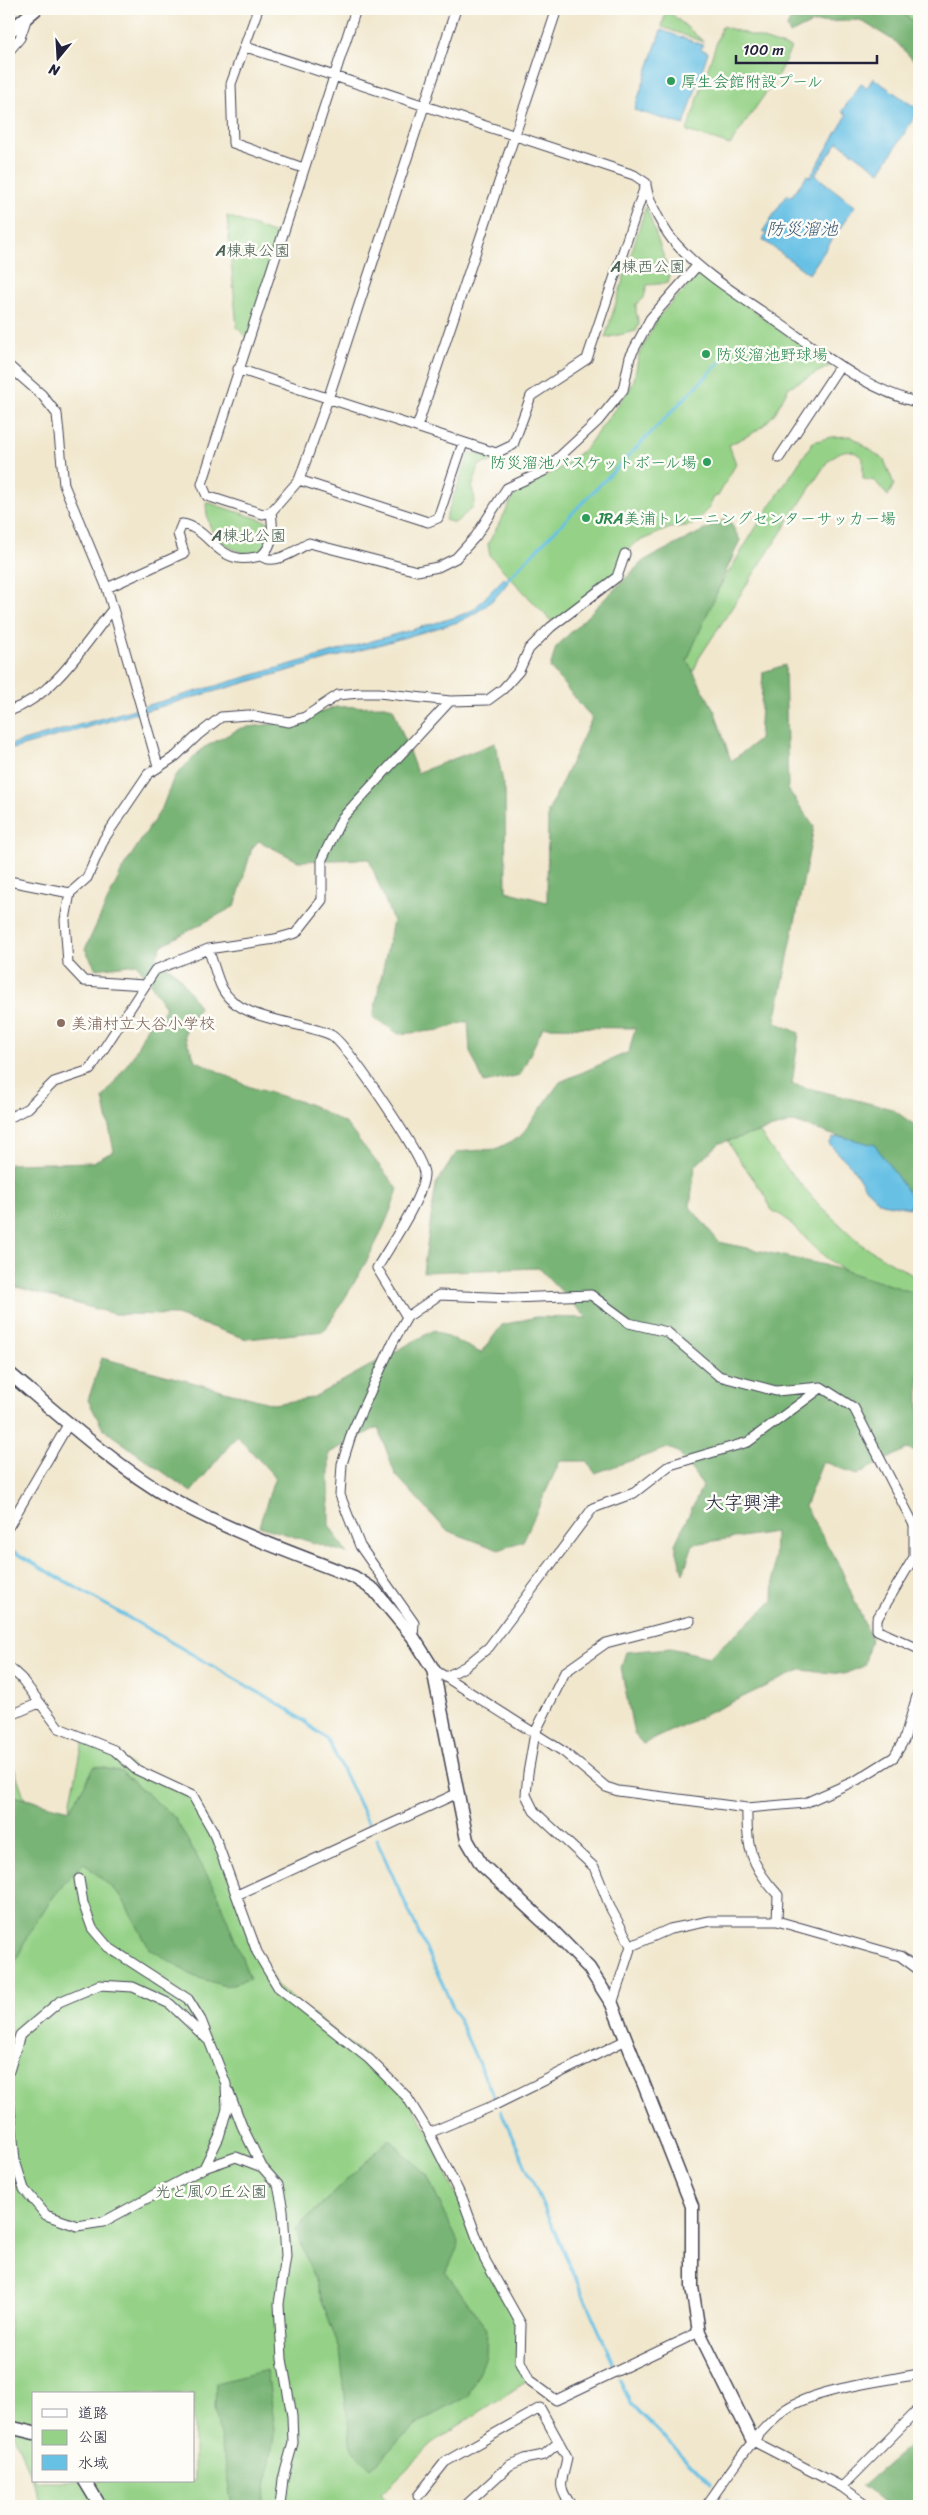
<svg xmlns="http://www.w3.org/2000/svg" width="928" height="2515" viewBox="0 0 928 2515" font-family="Sriracha,'Klee One',sans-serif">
<rect width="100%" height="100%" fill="#fdfcf7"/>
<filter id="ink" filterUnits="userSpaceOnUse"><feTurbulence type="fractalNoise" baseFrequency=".02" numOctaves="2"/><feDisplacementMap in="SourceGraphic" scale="10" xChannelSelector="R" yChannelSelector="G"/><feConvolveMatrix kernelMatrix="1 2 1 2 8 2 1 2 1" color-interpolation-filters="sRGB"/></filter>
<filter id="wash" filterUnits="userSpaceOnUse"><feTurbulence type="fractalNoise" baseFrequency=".0096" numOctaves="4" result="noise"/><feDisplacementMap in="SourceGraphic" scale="20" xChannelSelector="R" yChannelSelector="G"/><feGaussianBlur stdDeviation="1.12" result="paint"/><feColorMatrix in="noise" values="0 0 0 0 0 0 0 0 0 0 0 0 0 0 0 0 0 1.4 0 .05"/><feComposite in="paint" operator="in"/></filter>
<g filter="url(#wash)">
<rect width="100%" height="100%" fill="#f1e7cd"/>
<path fill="#95d287" stroke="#5c7a61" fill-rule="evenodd" d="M666 9 704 42 662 27Z
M897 9H919V26Z
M722 26 791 48 778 75 730 145 687 131Z
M646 206 670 275 668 283 647 285 644 298 636 304V312L639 324 636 331 605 338Z
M227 216 281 236 248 339 237 328Z
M704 275 830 366 789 387 775 413 765 424 753 433 729 445 736 464 718 496 714 497 709 508 692 525 670 528 635 543 623 555 616 578 557 621 550 620 490 556 488 544 521 483 547 475 562 467 586 448 629 390 634 380 639 354 659 316 697 276Z
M851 436 884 460 894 484 888 496 875 481 863 479V459C850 445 840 450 827 462L699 658 686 690 680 727 702 994 720 1049 745 1111 776 1156 820 1206 862 1245 919 1279V1312C890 1298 846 1275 822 1254 809 1243 799 1230 786 1219 777 1211 768 1213 767 1198L734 1152 694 1076 670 976 653 763 671 679 686 642 755 529 813 442 831 437Z
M470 452 497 460 479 465 472 488 475 499 472 508 455 523 445 520Z
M206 502 269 522 271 530 263 550 252 556C220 545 207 537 206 502Z
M84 1737 114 1750 135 1769 193 1796 213 1831 257 1952 278 1987 369 2059 407 2097 429 2133 485 2260 521 2324 520 2361 529 2380 438 2439 381 2494 392 2506H42L9 2422V1754L25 1799 69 1810ZM34 2394H194V2481H34Z"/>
<path fill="#78b474" stroke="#4d6b58" d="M795 9H897L919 26V66L896 42 860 20 812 23 790 34 787 27Z
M728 518 740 540 687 660 715 712 731 761 759 740 763 672 785 665 788 789 814 827 775 1022 799 1033 792 1084 892 1109 919 1128V1199L839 1137 794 1122 720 1143 695 1166 690 1207 719 1242 829 1266 919 1294V1453L907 1449 856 1475 823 1461 805 1506 841 1569 871 1639 864 1666 844 1674 800 1670 643 1744 634 1734 621 1668 626 1652 671 1648 709 1657 773 1601 775 1532 693 1544 683 1574 675 1544 703 1485 678 1452 668 1448 595 1473 587 1461H560L523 1541 499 1550 446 1530 395 1474 378 1427 329 1453V1525L347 1553 259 1526 275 1477 237 1436 191 1492 103 1429 88 1400 102 1358 273 1404 312 1398 434 1330 481 1353 502 1325 536 1317 587 1318 539 1268 423 1272 436 1184 457 1152 496 1149 520 1137 560 1082 629 1052 635 1028 543 1027 520 1075 484 1083 470 1051 468 1021 441 1030 399 1034 373 1017 393 921 369 859 298 861 259 841 252 848 235 906 162 945 156 957 179 976 199 1007 184 1035 195 1060 250 1087 309 1104 346 1124 398 1189C382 1240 353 1286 324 1331L247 1339 176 1315 114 1314 9 1285V1164L93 1162 114 1151 103 1098 133 1056 151 1019 161 1018 166 1007 137 964 96 969 85 949 123 868 162 808 174 777 203 748 241 728 289 722 336 707 385 706 393 708 417 773 495 743 505 792 506 891 547 902 548 812 592 718 550 668 556 647 643 561Z
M95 1766 122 1772 175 1818 216 1891 250 1979 225 1986 193 1976 149 1948 121 1896 84 1863C49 1896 28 1932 9 1976V1795L70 1810Z
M389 2139 427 2175 459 2244 446 2273 487 2328 486 2356 468 2396 418 2423 371 2468 351 2449 340 2350 296 2229Z
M267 2370 275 2429 263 2506H229L232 2505 215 2408 216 2383Z
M919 2437V2506H889L862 2486Z"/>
<path fill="#67c1e5" stroke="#447290" d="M661 30 703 45 701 49 708 52 684 125 634 110Z
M873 78 919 110 880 172 838 142 815 175 855 206 809 274 763 240 767 233 763 231 787 194 791 197 807 175 810 177 847 115 842 111 861 84 867 88Z
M504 578 508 582C496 600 477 614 458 622 308 666 159 706 9 750V745L456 617 473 610Z
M843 1137 875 1145 912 1198 910 1208 881 1203 866 1189 852 1167 829 1144 833 1138Z"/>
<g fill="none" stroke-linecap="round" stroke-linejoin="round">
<path stroke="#67c1e5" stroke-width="3" d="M505 582 730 352
M9 1549 289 1710 328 1740 370 1826
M376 1839 494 2097
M501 2111 616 2369
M620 2379 630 2403 711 2484
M726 2500 732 2506"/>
</g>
</g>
<g filter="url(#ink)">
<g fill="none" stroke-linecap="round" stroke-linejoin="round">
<g stroke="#414051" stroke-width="11">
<path id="street" d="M258 9 231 84 233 143 303 168
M356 9 202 484 207 496 263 514 271 512 299 480 328 399 456 9
M246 47 634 175 646 183
M9 51 20 38 27 17
M646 185C648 201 665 233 677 245 704 275 740 296 773 319 821 352 862 388 919 403
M9 366 42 395 57 414 64 485 107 588 158 766
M238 369 496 453 513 445 531 396 587 359 646 183
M417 427 557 9
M779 458 839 367
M299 480 428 522 438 518 463 443
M261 556C275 545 273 527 271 512
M107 588 184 553 178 534 182 524C205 527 214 554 238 558 245 560 254 557 261 556 275 566 296 550 309 543L417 571 438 567 456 558 476 536 507 488 544 471 598 421 623 390 630 357 650 319 697 266
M9 711C55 695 83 646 113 609
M9 881 70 893
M208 949C213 961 216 976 222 988 239 1022 299 1020 331 1035 346 1043 422 1155 424 1173 425 1195 389 1247 377 1268L407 1317
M144 985 84 981 68 964 65 920 70 893 87 878 104 839 148 774 176 756 198 735 221 717 248 715 289 722 305 717 338 695 359 693H379L450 701 488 700 503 689 519 671 529 649 551 627 617 577 625 554
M9 1118 28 1108 54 1082 90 1070 155 970 208 949 275 939 296 933 322 900V859L342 818 450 701
M9 1526 69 1423
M413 1637 414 1623 360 1546 340 1495 342 1464 352 1432 393 1342 407 1317 439 1295 512 1298 591 1295 629 1323 667 1332 719 1376 776 1391 821 1387 854 1408 914 1525V1557L877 1619V1630L919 1649
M9 1667 21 1678 59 1728 114 1750 135 1769 193 1796 213 1831 257 1952 278 1987 369 2059 407 2097 429 2133 463 2200 485 2260 521 2324 520 2361 529 2380 556 2400 699 2332
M433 1669 564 1752 606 1787 618 1791 747 1808 805 1803 857 1780 894 1757 904 1740 919 1689
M446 1677 466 1666 489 1647 593 1508 634 1493 670 1465 748 1442 821 1388
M9 1716 39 1703
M747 1808C746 1847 751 1866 778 1895L777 1921
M79 1879 83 1903 92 1928 108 1947 188 1999 201 2020 226 2084 227 2109 219 2137 204 2168
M237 1895 458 1793
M631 1946 611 1909 594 1867 534 1811 526 1795 528 1773 535 1733 565 1672 606 1643 690 1621
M612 2004 631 1946 670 1929 710 1921H777L900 1956 919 1970
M9 2071 20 2035 59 2002 99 1985 133 1987 170 2004 207 2039
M229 2092 242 2126 262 2167
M9 2097 15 2161 24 2189 46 2215 77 2226 103 2222 204 2168 236 2157 262 2167 278 2185 283 2210 286 2256 279 2304 282 2359 292 2416 293 2443 283 2479 280 2506
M429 2133 495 2105 626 2040
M753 2441 842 2487 868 2506
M842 2487 919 2409
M418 2496 445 2462 540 2408 567 2457C564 2480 554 2483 572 2506
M465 2506 510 2465 524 2459 544 2455 559 2442
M706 2506C728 2476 756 2430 786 2409 816 2389 883 2381 919 2374"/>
</g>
<g stroke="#414051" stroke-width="15">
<path id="secondary" d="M9 32 36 9
M9 1373C59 1415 115 1466 172 1499 229 1531 293 1553 354 1577L374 1590 413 1637 433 1669 467 1840 481 1864 548 1926 589 1968 612 2004 692 2206V2287L699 2332 753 2441
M9 2427 34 2433
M85 2481 100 2506"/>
</g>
<use href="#street" stroke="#fff" stroke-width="9"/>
<use href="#secondary" stroke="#fff" stroke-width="12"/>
</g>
</g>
<g fill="#2e9e5b" stroke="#fdfcf7" stroke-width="2">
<circle cx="671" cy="81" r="5"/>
<circle cx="706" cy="354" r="5"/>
<circle cx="707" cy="462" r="5"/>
<circle cx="586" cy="518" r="5"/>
</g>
<circle fill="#8d6e63" stroke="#fdfcf7" stroke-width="2" cx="61" cy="1023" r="5"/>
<g text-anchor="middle" stroke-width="5" stroke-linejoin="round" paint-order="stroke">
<g font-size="16" fill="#27864d" stroke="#fdfcf7" text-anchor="start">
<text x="681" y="87">厚生会館附設プール</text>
<text x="716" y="360">防災溜池野球場</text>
<text x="697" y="468" text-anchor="end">防災溜池バスケットボール場</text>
<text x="596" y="524">JRA美浦トレーニングセンターサッカー場</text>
</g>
<g font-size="16" fill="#4a6056" stroke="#fdfcf7">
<text x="253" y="256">A棟東公園</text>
<text x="648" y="272">A棟西公園</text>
<text x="249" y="541">A棟北公園</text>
<text x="211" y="2197">光と風の丘公園</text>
</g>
<g font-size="16" fill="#785e54" stroke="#fdfcf7" text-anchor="start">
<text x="71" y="1029">美浦村立大谷小学校</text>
</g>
<g font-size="18" font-style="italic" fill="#3a5a76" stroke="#fdfcf7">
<text x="802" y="235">防災溜池</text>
</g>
<g font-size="19" fill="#22223b" stroke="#fdfcf7">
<text x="743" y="1509">大字興津</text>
</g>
</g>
<rect width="928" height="2515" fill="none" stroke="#fdfcf7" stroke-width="30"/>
<rect x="32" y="2392" width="162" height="90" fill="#fdfcf7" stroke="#a5a5ac"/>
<rect x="42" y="2409" width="25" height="8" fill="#ffffff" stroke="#a5a5ac"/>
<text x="78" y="2418" font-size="15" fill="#22223b">道路</text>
<rect x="42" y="2430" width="25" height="15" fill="#95d287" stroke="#a5a5ac"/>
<text x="78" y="2442" font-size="15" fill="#22223b">公園</text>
<rect x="42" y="2455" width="25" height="15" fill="#67c1e5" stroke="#a5a5ac"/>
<text x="78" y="2468" font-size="15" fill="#22223b">水域</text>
<g transform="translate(58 58) rotate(198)" stroke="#fdfcf7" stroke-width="4" paint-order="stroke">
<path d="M0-4L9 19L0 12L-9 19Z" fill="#22223b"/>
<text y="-8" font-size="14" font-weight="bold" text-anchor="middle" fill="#22223b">N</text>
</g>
<path d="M736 55v8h141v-8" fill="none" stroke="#22223b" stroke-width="2.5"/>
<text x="743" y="55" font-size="15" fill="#22223b" stroke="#fdfcf7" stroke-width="4" paint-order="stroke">100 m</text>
</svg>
